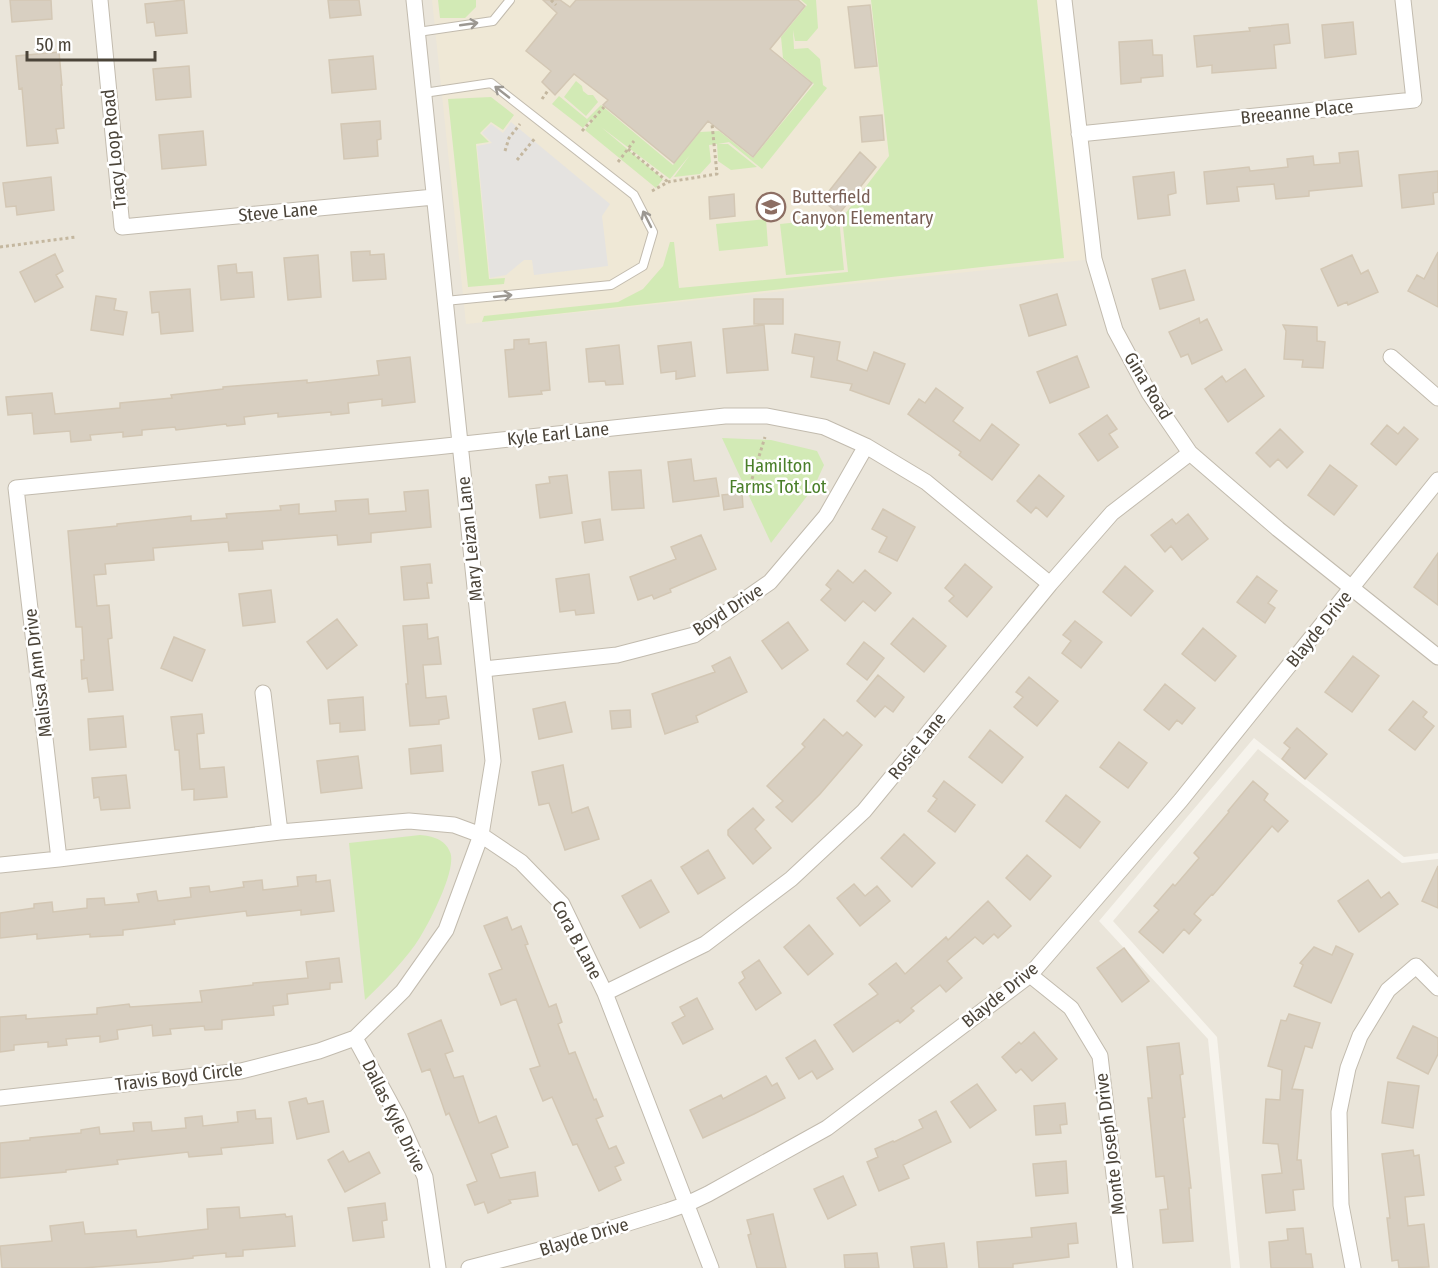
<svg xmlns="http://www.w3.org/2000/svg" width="1438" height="1268" viewBox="0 0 1438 1268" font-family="'Fira Sans Condensed',sans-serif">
<rect width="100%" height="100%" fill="#f6f3ec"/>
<path fill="#eae5da" d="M0 0H1438V853L1404 857 1254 738 1099 921 1208 1039 1231 1268H0Z
M1258 749 1402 863 1438 859V1268H1240L1217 1037 1113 921Z"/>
<path fill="#efe8d6" d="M432 0H1064L1094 259 466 324Z"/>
<path fill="#d2eab5" d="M438 0H476V7L465 18H440Z
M801 0H816L818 28 807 41H795L793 30 794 49 808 48 820 59 823 85 827 88 762 169 729 142 718 144H728L757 167 731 170 718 161 717 144 709 145 711 162 700 174 674 177 690 155 670 179 601 127 663 179 656 188 585 130 593 120 591 119 583 128 552 104 559 96 587 119 601 105 673 165 700 132 719 131 753 158 814 84 783 58 781 37 807 5Z
M871 0H1037L1064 258 482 322 484 316 618 302 643 289 663 266 670 242H674L679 288 848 272 842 218 889 156Z
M576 81 582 86 583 91 588 95H593L598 102 586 116 564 97Z
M491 97 514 115 503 130 491 122 480 133 489 142 476 144 489 279 505 278 504 284 468 287 448 99Z
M839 218 844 270 786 275 780 224Z
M766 219 768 246 719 251 716 224Z
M722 438 771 440 817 451 824 465 814 487 771 543Z
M420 835C432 836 445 839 450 852 458 869 426 930 415 945 400 965 383 983 365 1000L349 843Z"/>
<path fill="#e5e3e0" d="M511 122 610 204 602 216 608 266 534 275 532 260H524L506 275 490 278 477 146 492 143 482 133 491 124 503 133Z"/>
<path fill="#d8cfc1" stroke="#d3c7b4" stroke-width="1.5" d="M10 0H51L52 19 12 22Z
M184 0 187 33 156 36 154 22 147 23 145 4Z
M328 0H359L361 15 330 18Z
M543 0H560L570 7 576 0H798L805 6 770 49 812 83 753 157 708 121 674 163 603 105 608 100 574 74 555 95 542 82 551 71 526 51 557 13Z
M870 5 877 66 855 68 848 7Z
M1353 22 1356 54 1325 58 1322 25Z
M1288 24 1290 43 1274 45 1276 68 1212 73V65L1197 67 1194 36 1250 31 1249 28Z
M1152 40 1153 55H1162L1163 76 1141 78V82L1121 84 1119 42Z
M59 52 62 85H61L64 128 56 129 58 143 27 146 22 88 19 89 16 56Z
M373 56 376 89 332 93 329 60Z
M189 66 191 97 156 100 153 69Z
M882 115 884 140 862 142 860 117Z
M380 121 381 139 377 140 378 156 344 159 341 124Z
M203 131 206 165 162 169 159 135Z
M1358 151 1362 186 1309 191V196L1276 199 1274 184 1237 187 1239 201 1207 204 1204 172 1249 167 1250 171 1288 167 1287 159 1313 156 1314 165 1340 163 1339 153Z
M860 152 876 167 839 214 822 200Z
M1438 171V192L1433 193 1434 204 1402 208 1399 175Z
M1174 172 1176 193 1168 195 1170 215 1138 219 1133 177Z
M51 177 54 210 17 215 16 206 6 207 3 183Z
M734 194 735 216 710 219 709 197Z
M370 251V255L384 254 386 279 353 281 351 252Z
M1438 252V307L1408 291 1417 275 1424 279Z
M55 254 63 271 56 275 63 287 35 302 20 272Z
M318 255 321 297 288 300 284 258Z
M1352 255 1361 274 1368 270 1378 292 1348 305 1347 302 1338 306 1321 269Z
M236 264 237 273 252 272 254 297 221 300 218 266Z
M1185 270 1194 300 1160 309 1152 279Z
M190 289 193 331 161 334 159 312 152 313 150 292Z
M1057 294 1066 325 1029 336 1020 305Z
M96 296 116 299 114 310 127 312 123 335 91 330Z
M754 299H783V324H754Z
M1199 318 1200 323 1207 319 1222 350 1192 364 1188 354 1181 357 1169 332Z
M764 325 768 370 727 373 723 329Z
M1283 325 1317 327V341L1325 342 1323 368 1302 367 1303 360 1284 359 1286 331Z
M795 334 840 342 837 360 867 371 874 352 905 364 889 404 850 390 852 384 811 377 814 357 792 353Z
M529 339V344L546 342 550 390 541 391 542 394 509 397 505 350 514 349V340Z
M691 342 695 376 676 379V371L661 373 658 346Z
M619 345 623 384 606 385 605 381 589 382 586 349Z
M1077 356 1089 387 1050 403 1037 372Z
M410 357 415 402 382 406V399L348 403 349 413 331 415V412L278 417V413L244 417 245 424 227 426 226 424 176 430 175 427 142 430V435L123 437V432L90 435 91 440 71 442 70 431 34 434 32 413 8 415 6 397 52 393 55 414 120 408V403L172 398 171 395 223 389V387L307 380V383L379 375 377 361Z
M1245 369 1264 396 1228 422 1205 389 1222 376 1226 382Z
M936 388 963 408 953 421 980 441 992 424 1019 445 992 480 959 455 961 452 908 414 919 399 925 403Z
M1107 415 1117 429 1109 434 1118 447 1098 461 1079 434Z
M1387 425 1398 434 1404 427 1418 439 1396 465 1371 444Z
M1280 429 1303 452 1287 468 1278 459 1270 467 1256 453Z
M691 459 694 481 716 478 719 496 673 502 668 462Z
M1330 465 1357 486 1334 515 1308 495Z
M641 470 644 508 612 510 609 472Z
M567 475 572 513 540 518 536 485 550 483 549 477Z
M1039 475 1064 496 1047 517 1036 507 1031 513 1017 501Z
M428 490 431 527 371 533V542L338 545 337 535 262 541 263 549 229 551 228 542 153 548 154 560 105 564 106 574 94 575 97 606 109 605 112 638 108 639 113 690 89 692 87 678 82 679 81 660H84L82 627H76L68 531 117 526V524L191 516V521L227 518 226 514 281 510 280 506 299 504V514L336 511 335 501 368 499 369 514 406 511 404 492Z
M742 493 743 507 724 510 722 495Z
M883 509 915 527 897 561 879 552 887 537 872 529Z
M1188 514 1208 539 1182 560 1171 546 1165 552 1151 535 1172 519 1176 524Z
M600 519 603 540 585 543 582 522Z
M701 535 716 569 670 589 671 592 654 599 652 595 638 600 630 577 676 559 671 547Z
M1438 553V605L1414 587Z
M430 564 432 583H427L429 598 404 600 401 567Z
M965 564 992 587 967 617 949 601 954 596 945 588Z
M1125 566 1153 591 1131 616 1103 592Z
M838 570 853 583 865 570 891 593 875 611 863 601 845 621 821 600 831 589 826 585Z
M589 574 594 613 576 615 575 610 560 612 556 579Z
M1257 576 1277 591 1268 603 1275 608 1265 623 1237 602Z
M271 590 275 622 243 626 239 594Z
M913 618 946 646 924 672 891 644Z
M337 619 357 645 327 669 307 642Z
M1075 621 1102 642 1081 668 1062 653 1071 641 1063 635Z
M788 622 808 650 782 669 762 641Z
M427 624 428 639 438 637 441 664 423 665 426 698 446 696 449 718 439 720V724L410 726 406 684H408L403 626Z
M1203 628 1236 656 1215 681 1182 654Z
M174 637 205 650 192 681 161 668Z
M864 642 884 658 867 680 847 664Z
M1353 656 1379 676 1352 712 1325 692Z
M730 657 747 692 696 716 698 722 665 734 652 694 715 672 712 666Z
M878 675 904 697 893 712 885 706 875 717 857 701Z
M1029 677 1058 701 1037 726 1014 707 1023 697 1016 692Z
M1165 684 1195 708 1182 724 1177 720 1169 730 1144 710Z
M363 697 365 730 340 732V723L330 724 328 700Z
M1413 701 1427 712 1423 717 1434 726 1415 750 1389 730Z
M565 702 572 732 539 739 533 709Z
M630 710 631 727 612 729 610 711Z
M202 714 204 733 197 734 200 769 224 767 227 797 194 800V789L182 790 179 750H175L171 717Z
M123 716 126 747 90 750 88 719Z
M824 719 843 736 847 732 862 745 820 794 792 822 776 807 783 801 767 786 805 747 802 744Z
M1297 728 1327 754 1305 779 1282 759 1290 748 1284 743Z
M990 730 1023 757 1002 783 969 757Z
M1119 742 1147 763 1128 788 1100 767Z
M441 745 443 771 411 774 409 749Z
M358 756 362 788 321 793 317 761Z
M563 765 572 813 588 807 599 839 565 850 549 803 539 805 532 772Z
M126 775 130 808 101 810 99 797 94 798 92 778Z
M944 781 975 805 955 832 928 811 937 799 933 796Z
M1253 781 1268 794 1264 800 1288 821 1278 832 1272 826 1213 895 1212 894 1194 914 1201 920 1189 934 1184 929 1163 953 1139 932 1159 910 1154 906 1173 884 1175 886 1199 858 1194 853 1229 812 1228 811Z
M1066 795 1100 822 1080 848 1046 821Z
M753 808 764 820 755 829 771 848 753 864 728 835V830Z
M904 834 935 863 912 887 881 858Z
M708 850 725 878 698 894 681 867Z
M1027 855 1051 876 1030 900 1006 878Z
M1438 866V908L1422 901Z
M316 875V882L330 880 334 911 301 915V910L247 916 246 911 174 920 175 924 123 930V935L90 937V934L37 939V934L0 938V913L34 908V904L52 902 53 912 87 908V899L104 898 105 905 139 902 137 894 156 891 158 901 191 897 190 888 209 886 210 892 244 887 243 882 262 880 263 890 298 886 297 877Z
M651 880 669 912 640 928 622 896Z
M1368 880 1381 898 1389 892 1398 904 1359 932 1338 901Z
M854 884 865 896 877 886 890 901 860 926 837 898Z
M988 901 1011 926 998 938 994 934 983 944 975 937 947 961 962 978 946 992 940 985 911 1008 914 1011 900 1023 898 1020 853 1052 834 1025 878 994 869 984 896 963 905 974 946 937 948 940Z
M507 917 512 930 521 926 528 944 525 945 549 1007 556 1004 562 1022 558 1024 569 1054 575 1052 594 1100 596 1099 603 1116 596 1119 609 1149 616 1146 624 1163 615 1167 621 1180 599 1191 577 1144 573 1145 552 1097 543 1101 530 1069 540 1066 516 999 501 1005 489 974 502 969 484 926Z
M809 925 833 954 808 975 784 947Z
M1336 946 1353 954 1331 1003 1294 986 1303 965 1300 963 1314 947 1332 955Z
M1124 948 1149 981 1122 1002 1097 968Z
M339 958 342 982 330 983V989L287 994 288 1004 273 1006 274 1015 222 1020V1029L205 1030 204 1026 170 1029 171 1034 153 1036 152 1025 117 1030 118 1039 100 1042V1036L66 1039 67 1045 48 1047V1042L14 1045V1050L0 1052V1017L26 1015V1019L97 1014V1008L129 1004 130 1007 202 1002 200 991 253 985V983L308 978 306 962Z
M759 960 781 993 756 1010 739 983 745 978 742 972Z
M697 998 713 1029 683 1044 672 1023 685 1016 680 1007Z
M1289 1014 1320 1023 1312 1048 1305 1046 1292 1089 1303 1090 1297 1160H1301L1304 1189 1293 1190 1295 1210 1266 1213 1262 1175 1282 1173 1278 1144 1263 1143 1266 1099 1280 1100 1282 1070 1268 1066 1281 1020 1286 1021Z
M441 1020 453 1051 445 1054 454 1078 463 1076 479 1123 496 1116 508 1147 491 1154 500 1178 535 1172 538 1196 509 1200 511 1203 488 1213 484 1202 475 1205 467 1185 477 1181 449 1113 446 1115 430 1069 422 1072 408 1034Z
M1413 1026 1438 1038V1054L1428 1074 1397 1058Z
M1034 1032 1057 1059 1032 1081 1021 1069 1016 1073 1002 1057 1019 1042 1021 1044Z
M815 1040 833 1069 817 1079 812 1071 799 1079 786 1058Z
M1179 1043 1183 1074 1180 1075 1185 1117 1183 1118 1191 1188H1189L1193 1241 1163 1243 1160 1210 1168 1209 1164 1176 1156 1177 1148 1098H1152L1147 1047Z
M766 1076 772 1086 777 1083 785 1098 754 1114 703 1138 690 1110 721 1095 723 1099Z
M1388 1082 1419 1086 1413 1128 1382 1123Z
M977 1084 996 1110 970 1128 951 1102Z
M306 1098 308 1104 323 1101 329 1132 297 1139 289 1102Z
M1065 1103 1067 1124 1060 1125 1061 1133 1036 1135 1034 1106Z
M255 1110 256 1119 271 1118 273 1143 221 1148 222 1154 189 1157 188 1152 117 1160 118 1164 66 1170V1172L0 1178V1143L30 1140V1138L81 1133V1130L99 1127 100 1134 134 1131 133 1123 151 1122 152 1131 186 1128 185 1118 202 1116 203 1126 238 1122 237 1112Z
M936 1111 951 1142 903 1165 909 1178 879 1191 867 1162 878 1157 875 1149 893 1141 894 1142 923 1128 919 1120Z
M1413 1150 1414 1156 1419 1155 1424 1195 1405 1197 1408 1226 1424 1224 1429 1267 1399 1268 1398 1260 1392 1261 1387 1218H1390L1382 1154Z
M343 1151 349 1162 369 1152 380 1173 345 1192 328 1160Z
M1066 1161 1068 1193 1036 1196 1033 1164Z
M843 1176 856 1205 828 1219 814 1189Z
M385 1203 387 1220 382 1221 384 1237 353 1241 348 1208Z
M239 1207 240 1218 285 1214 286 1217 292 1216 295 1246 243 1250V1256L226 1257V1253L193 1256V1258L159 1262 83 1268H2L0 1246 52 1241 50 1226 83 1222 85 1234 136 1230 137 1237 208 1229 207 1209Z
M773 1214 786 1268H757L748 1235 751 1234 747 1220Z
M1076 1223 1078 1243 1068 1244 1069 1257 1013 1264V1268H979L977 1242 1032 1237 1031 1228Z
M1303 1228 1306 1254H1311L1313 1268H1271L1269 1242 1288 1240 1287 1229Z
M944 1243 947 1268H914L911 1247Z
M877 1253 879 1268H845L844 1255Z"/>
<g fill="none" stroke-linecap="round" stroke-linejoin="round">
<g stroke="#c2bbae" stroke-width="10">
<path id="service" d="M418 32 493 21 510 0
M424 93 491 83 634 195 653 232 643 266 611 285 445 301"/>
</g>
<g stroke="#c2bbae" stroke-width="17">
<path id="minor" d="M100 0 122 227 434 197
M1064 0 1094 259 1115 330 1149 393 1190 453 1278 529 1438 657
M1079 134 1414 100 1403 0
M1391 357 1438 398
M484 669 617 655 694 635 770 582 826 516 866 446
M263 693 280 832
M59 859 16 488 436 447 725 416H767L824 427 866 446 926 482 1050 584
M0 865 59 859 280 832 409 821 454 825 481 835 521 862 562 904 605 993 711 1268
M1030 975 1071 1008 1100 1056 1125 1268
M605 993 705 944 791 879 864 811 1050 584 1112 513 1190 453
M355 1038 398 1117 425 1177 438 1268
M0 1098 241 1071 319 1051 355 1038 403 991 446 930 481 835 493 761 414 0
M469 1268 551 1247 667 1211 687 1204 708 1194 827 1128 1030 975 1181 800 1438 480
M1353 1268 1341 1205 1339 1112 1348 1068 1360 1036 1388 990 1416 966 1438 988"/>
</g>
<path stroke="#c4b79f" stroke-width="3" stroke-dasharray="3 3" stroke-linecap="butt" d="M551 0 556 5
M542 99 549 89
M582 131 604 107
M628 149 668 182
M505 151 509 138 520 124
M517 160 536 137
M618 162 634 141
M652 191 668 182 717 174 712 124
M0 247 76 237
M752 479 765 437"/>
<use href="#service" stroke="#fff" stroke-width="8"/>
<use href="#minor" stroke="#fff" stroke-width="15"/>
</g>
<defs><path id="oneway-shaft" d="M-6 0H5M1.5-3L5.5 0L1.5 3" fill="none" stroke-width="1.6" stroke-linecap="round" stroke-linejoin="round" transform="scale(1.5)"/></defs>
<g stroke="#9c9892">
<use href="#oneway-shaft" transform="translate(469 24) rotate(-8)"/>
<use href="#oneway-shaft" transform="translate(502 92) rotate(-142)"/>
<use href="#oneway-shaft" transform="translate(647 219) rotate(-117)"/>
<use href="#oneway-shaft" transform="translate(503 296) rotate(-6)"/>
</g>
<defs>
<g id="school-ring" transform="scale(1.5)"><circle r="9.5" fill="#fff" stroke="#8d6e63" stroke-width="1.5"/><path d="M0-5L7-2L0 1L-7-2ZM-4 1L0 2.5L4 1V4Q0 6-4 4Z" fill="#8d6e63"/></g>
</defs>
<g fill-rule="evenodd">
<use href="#school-ring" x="771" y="207"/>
</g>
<g text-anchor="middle" stroke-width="5" stroke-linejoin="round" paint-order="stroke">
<g font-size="18" fill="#4b4439" stroke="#fff">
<text transform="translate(1297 112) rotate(-6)" y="6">Breeanne Place</text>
<text transform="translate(114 149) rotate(-96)" y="6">Tracy Loop Road</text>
<text transform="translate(278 212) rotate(-5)" y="6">Steve Lane</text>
<text transform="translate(1148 386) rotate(59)" y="6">Gina Road</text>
<text transform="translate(558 434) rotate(-6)" y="6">Kyle Earl Lane</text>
<text transform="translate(470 539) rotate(-96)" y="6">Mary Leizan Lane</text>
<text transform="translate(728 610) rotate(-33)" y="6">Boyd Drive</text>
<text transform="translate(1319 629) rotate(-51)" y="6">Blayde Drive</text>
<text transform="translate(38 673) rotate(-97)" y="6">Malissa Ann Drive</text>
<text transform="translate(917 746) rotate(-51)" y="6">Rosie Lane</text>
<text transform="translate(577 940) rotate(62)" y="6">Cora B Lane</text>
<text transform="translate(1000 995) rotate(-39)" y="6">Blayde Drive</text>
<text transform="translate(179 1077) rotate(-7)" y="6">Travis Boyd Circle</text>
<text transform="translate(394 1116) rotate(64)" y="6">Dallas Kyle Drive</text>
<text transform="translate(1110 1144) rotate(-97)" y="6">Monte Joseph Drive</text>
<text transform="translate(584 1237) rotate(-17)" y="6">Blayde Drive</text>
</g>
<g font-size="18" fill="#785e54" stroke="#fff" text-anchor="start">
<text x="792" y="203">Butterfield<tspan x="792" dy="21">Canyon Elementary</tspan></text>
</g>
<g font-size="18" fill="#4a7f2a" stroke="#fff">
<text x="778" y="472">Hamilton<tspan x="778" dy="21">Farms Tot Lot</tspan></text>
</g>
</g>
<path d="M27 51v9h128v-9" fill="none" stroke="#4b4439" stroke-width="3"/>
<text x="36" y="51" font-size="18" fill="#4b4439" stroke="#ffffff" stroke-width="4.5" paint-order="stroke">50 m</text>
</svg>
